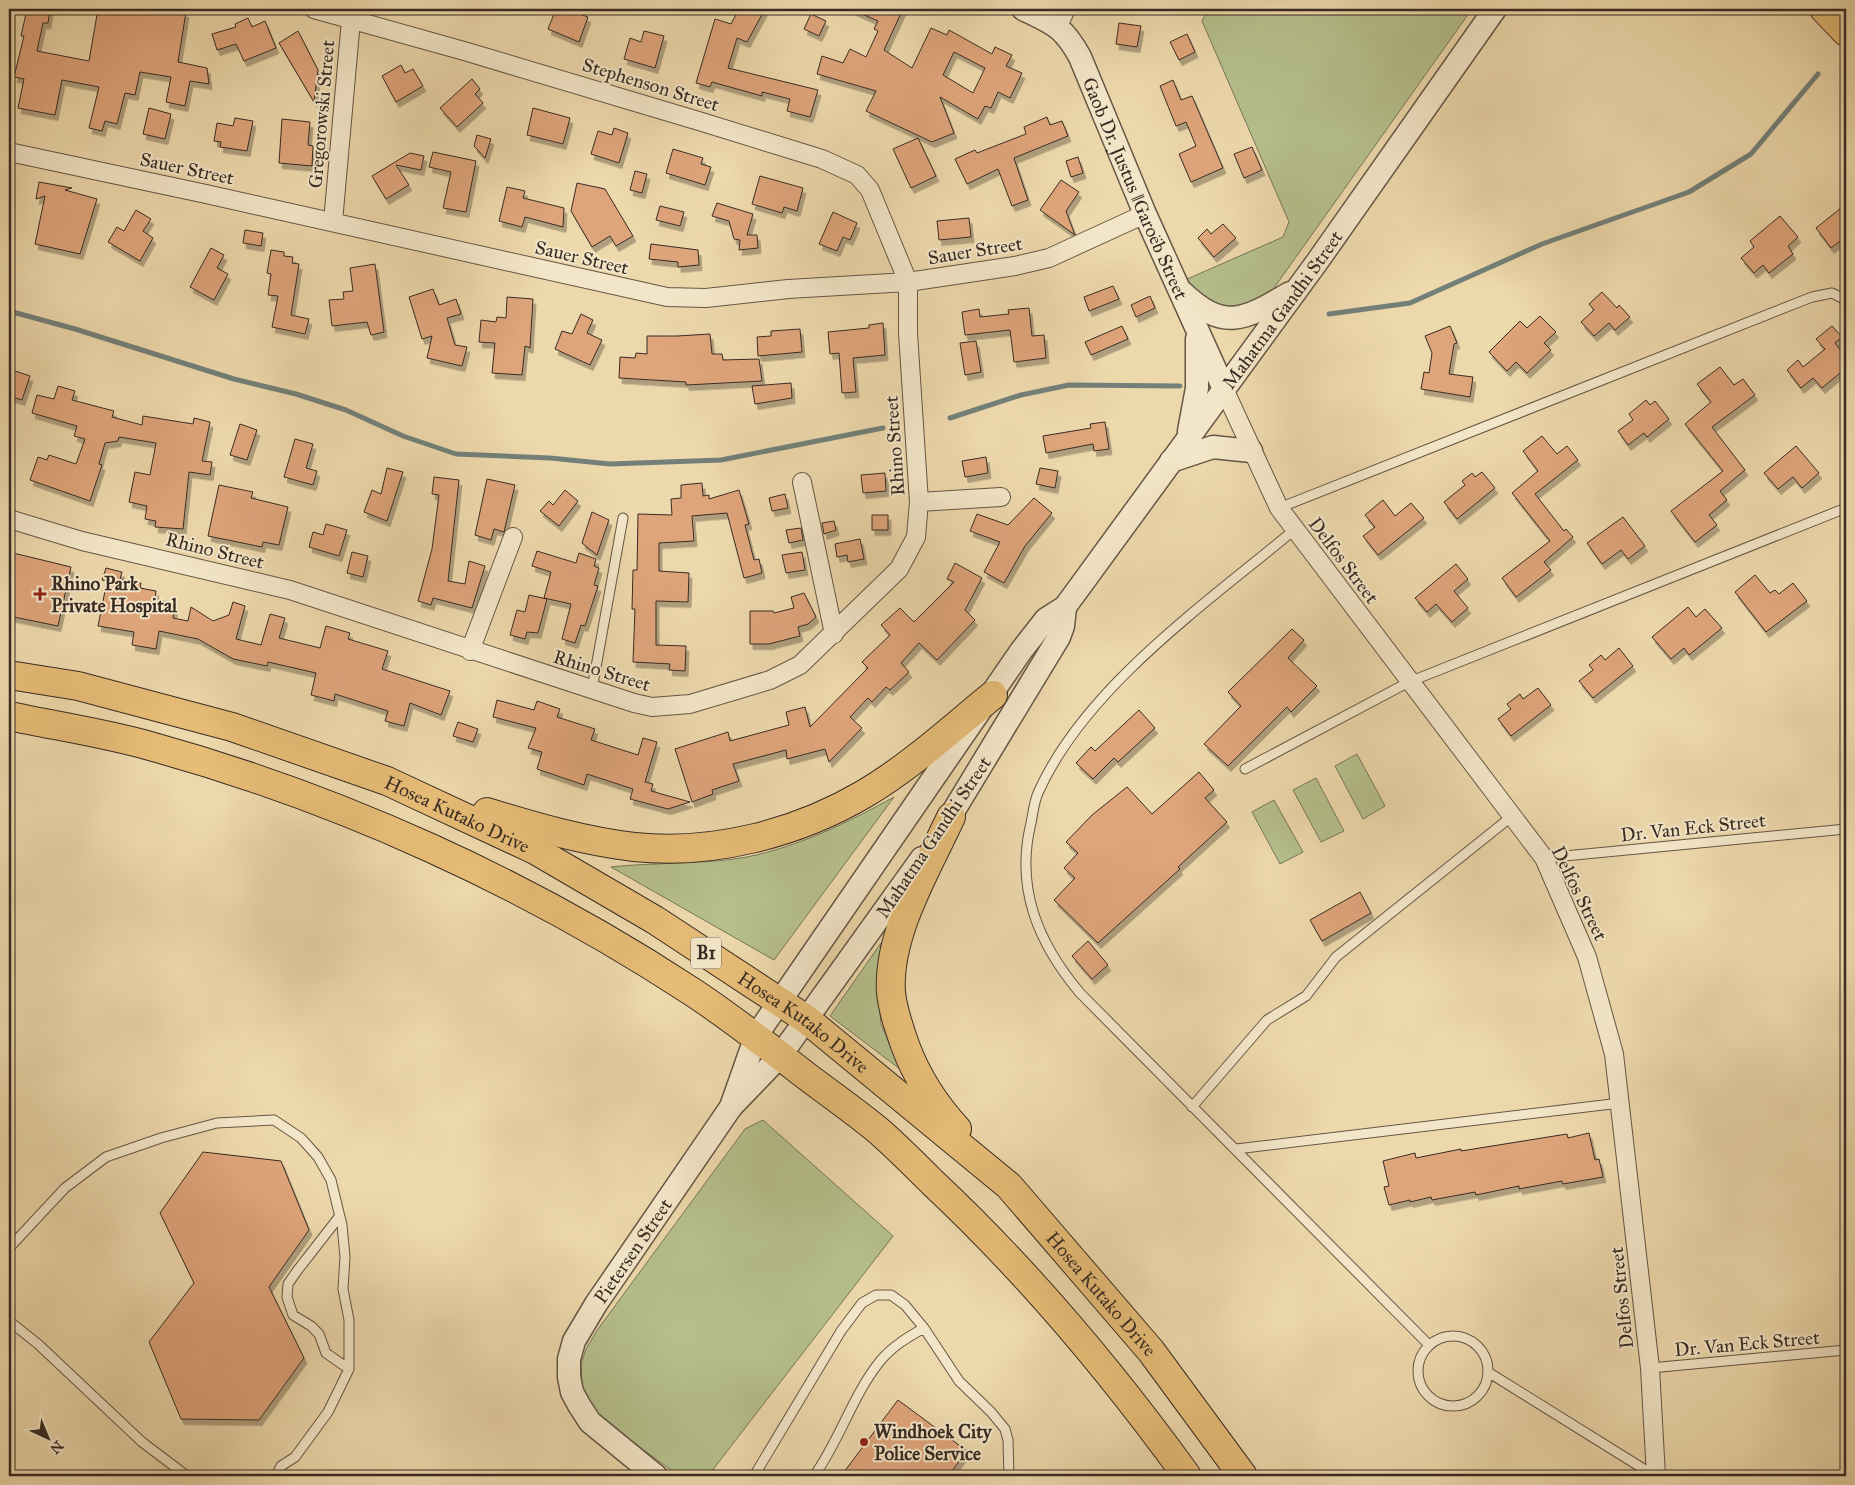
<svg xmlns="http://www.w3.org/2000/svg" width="1855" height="1485" viewBox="0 0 1855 1485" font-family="'IM FELL Great Primer',serif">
<defs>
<filter id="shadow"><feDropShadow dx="3" dy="5.5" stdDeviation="0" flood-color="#0004"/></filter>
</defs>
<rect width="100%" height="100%" fill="#edd8ab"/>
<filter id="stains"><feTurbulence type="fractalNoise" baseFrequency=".004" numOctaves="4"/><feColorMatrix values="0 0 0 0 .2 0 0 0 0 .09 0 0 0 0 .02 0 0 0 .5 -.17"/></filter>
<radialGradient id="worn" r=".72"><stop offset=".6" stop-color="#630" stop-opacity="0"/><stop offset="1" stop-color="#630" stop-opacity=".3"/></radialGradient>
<path fill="#b5bf8c" stroke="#767558" d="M1208 9H1472L1269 295 1235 312 1205 302 1185 280 1283 237 1289 222 1202 21Z
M1357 754 1385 806 1363 819 1335 766Z
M1316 778 1344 831 1321 842 1293 790Z
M894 797 774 960 611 867C656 862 702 865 747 857 800 846 847 823 894 797Z
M1274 800 1303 852 1280 864 1252 812Z
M881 943 878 994 881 1024 900 1069 830 1016Z
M763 1120 893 1236 708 1476H679L599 1417 587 1399 582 1385 581 1364 586 1349 598 1329 745 1129Z"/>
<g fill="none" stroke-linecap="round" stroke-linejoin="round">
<path stroke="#738079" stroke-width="5" d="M9 311 75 329 234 379 296 394 346 410 403 436 456 454 550 458 610 464 721 460 883 428
M1329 314 1410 303 1542 244 1689 192 1751 154 1818 74
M950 418 1021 395 1069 385 1180 386"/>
</g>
<path fill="#dea47a" stroke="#382b23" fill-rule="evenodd" filter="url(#shadow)" d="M27 9H50L48 23H43L37 51 89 61 98 9 142 14 143 9 186 12 178 62 207 68 209 84 190 81 185 106 166 102 171 77 140 72 135 95 125 93 117 124 105 121 102 131 89 128 99 87 62 80 55 115 18 108 24 79 14 77 24 36H21Z
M556 9H566L588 17 579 42 548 29Z
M739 9H765L747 42 737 38 728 68 818 90 810 117 787 111 790 99 762 92V96L712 82 710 87 696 83 715 19 731 24Z
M851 9H903L884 50 912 68 931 28 947 35 949 30 992 54 995 47 1012 55 1006 66 1022 73 1010 98 998 92 991 108 985 106 978 119 940 97 954 133 932 142 866 111 876 91 817 74 822 56 843 63 850 49 866 57 878 31 874 29 878 21ZM954 52 985 68 973 93 943 75Z
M811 14 826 21 819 36 804 29Z
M248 18 252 27 265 21 276 48 244 61 236 44 217 50 212 34 236 27 235 24Z
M1119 23 1141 26 1137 47 1116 44Z
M298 31 318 70 314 102 279 43Z
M644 31 664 36 655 68 624 59 630 38 641 42Z
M1187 34 1195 52 1179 60 1170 42Z
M401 65 405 73 413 69 423 86 396 102 382 76Z
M472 79 480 89 475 94 483 103 457 127 440 108Z
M1173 80 1181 100 1192 96 1223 168 1191 182 1179 154 1196 146 1186 122 1176 126 1160 86Z
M149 108 171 114 165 139 143 134Z
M533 108 570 118 563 144 527 135Z
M1047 117 1050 125 1062 121 1068 136 1014 158 1028 200 1012 206 998 169 967 184 955 159 975 150 977 153 1026 134 1024 127Z
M235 118 253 121 247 151 220 147 221 142 214 141 217 123 233 126Z
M282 119 310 122 308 145 313 146 312 166 279 163Z
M614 128 628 133 619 163 591 154 598 131 612 135Z
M477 135 491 139 485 158 474 146Z
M918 138 936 176 911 188 893 149Z
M1252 147 1262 170 1244 178 1234 154Z
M673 149 703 158 701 164 711 167 705 185 666 173Z
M433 152 476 161 466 212 443 208 451 172 429 167Z
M410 153 424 156 421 170 396 165 409 185 386 199 372 176Z
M1078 157 1083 173 1071 177 1066 161Z
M635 171 647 174 642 193 630 190Z
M760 176 803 188 797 211 784 207 782 213 752 204Z
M1061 180 1079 192 1066 211 1075 235 1040 210Z
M39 182 72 188 65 190 97 199 80 254 35 244 45 196 36 199Z
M577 183 605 189 633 236 616 246 610 236 592 247 571 211Z
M507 187 525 191 523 198 564 208 563 227 525 217 522 227 499 221Z
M717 203 753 214 747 235H757L758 248 739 250 740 240 734 239 729 221 712 216Z
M1846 204V237L1831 248 1816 228Z
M660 206 684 212 680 226 656 220Z
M136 210 151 219 143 231 153 238 140 261 108 242 117 227 124 231Z
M833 212 857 223 850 240 843 237 837 251 819 244Z
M1780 216 1798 237 1788 246 1793 254 1769 273 1763 265 1754 273 1741 258 1754 247 1750 241Z
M969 218 971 237 939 240 937 221Z
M1223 224 1236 238 1214 257 1198 238 1207 229 1211 234Z
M245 230 263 233 261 246 243 243Z
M651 244 698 250 699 265 678 267V262L649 259Z
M211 248 224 255 217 268 228 274 214 300 190 287Z
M271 250 284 252V256L293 257 292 263 299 264 291 315 309 319 305 334 272 327 278 296 268 295 271 274 267 273Z
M375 264 384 332 371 335 367 322 332 326 329 300 344 299 343 292 353 291 350 268Z
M1113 286 1119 299 1089 311 1084 297Z
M433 289 439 305 456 299 461 314 447 318 455 345 467 347 462 366 427 358 432 336 422 339 409 297Z
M1602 292 1617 308 1619 305 1630 317 1615 330 1609 323 1594 336 1581 322 1594 310 1589 304Z
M1150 296 1155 308 1136 317 1131 305Z
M507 297 533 299 530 348 525 346 522 375 492 373 495 343 479 342 481 320 496 322 497 317 506 318Z
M1029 308 1032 336 1044 335 1046 358 1014 362 1010 330 965 335 962 312 979 309 980 317 1009 314 1008 310Z
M581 314 593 320 587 333 602 340 590 365 555 349 562 331 572 334Z
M1540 316 1556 332 1544 343 1551 350 1527 373 1516 362 1507 371 1489 352 1520 321 1527 328Z
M883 323 885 355 853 358 856 392 842 393 839 353 830 354 828 332 869 328V325Z
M1122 326 1128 339 1091 355 1085 342Z
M1450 326 1457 343 1454 344 1449 374 1473 377 1470 397 1421 389 1424 372 1429 373 1432 353 1425 336Z
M1832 326 1842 337 1835 343 1846 357V368L1822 388 1813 378 1801 388 1787 370 1798 360 1803 367 1825 349 1816 339Z
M800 329 802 352 758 356 757 337 771 336V331Z
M710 334 712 354H722L723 360 759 359 762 381 686 385V382L619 378 620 357 635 358 636 353 647 354V336H677Z
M976 341 981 372 965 375 960 343Z
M1720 367 1734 385 1743 379 1755 395 1712 427 1745 470 1720 491 1727 500 1709 515 1717 525 1695 542 1671 511 1723 471 1685 424 1711 402 1697 384Z
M12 370 30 376 22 400 9 396V381Z
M791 383 792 398 755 404 752 386Z
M58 386 75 391 72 400 114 411 112 417 142 425 143 416 193 424 194 418 210 422 202 461 212 462 210 475 189 472 183 529 155 527 156 521 145 519 147 506 129 502 135 472 150 475 156 443 119 437 118 441 105 443 99 464 102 465 90 501 30 480 38 457 47 460 49 455 76 464 85 439 74 436 77 426 32 413 37 395 54 399Z
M1646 400 1650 405 1655 401 1669 419 1647 437 1644 433 1628 445 1618 431 1633 420 1629 414Z
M1105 422 1109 449 1094 451 1093 444 1046 453 1043 436 1091 428 1090 424Z
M240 424 257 430 247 460 230 455Z
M1542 436 1557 454 1567 446 1578 460 1535 494 1564 531 1566 529 1573 537 1544 562 1551 570 1516 597 1502 578 1550 541 1512 493 1538 471 1523 451Z
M295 439 313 444 306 468 317 471 313 485 284 477Z
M1796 446 1819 473 1802 488 1793 477 1778 489 1764 473Z
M986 457 988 473 965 477 962 461Z
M387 468 403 472 387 521 364 512 372 490 381 494Z
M1040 468 1058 471 1055 488 1036 484Z
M1482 472 1495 488 1457 519 1444 502 1465 485 1462 481 1472 473 1475 477Z
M885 473 886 491 863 493 861 475Z
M434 477 459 480 448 581 465 584 469 561 485 566 472 608 433 598 431 605 418 601 432 549 439 495 432 494Z
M487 479 515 485 504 532 494 529 491 540 475 535Z
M702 483 703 496 709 495V499L739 490 749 524 745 525 754 560 759 559 762 573 744 578 727 513 692 516 694 541 659 543V571L689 573 688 602 656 601V645L686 646 685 671 669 670 670 664 633 662 635 609H632L633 570H637L638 514 672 515 671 499 681 498V485Z
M219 485 253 492 251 498 288 507 279 545 263 542 262 547 208 536Z
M565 490 578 501 559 526 540 511 549 501 553 505Z
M785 494 788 508 772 511 769 498Z
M1034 498 1052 513 1025 546 1004 583 984 572 1000 542 970 531 977 514 1008 525Z
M1383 500 1395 516 1411 503 1424 518 1378 555 1363 536 1375 527 1365 515Z
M592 512 609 520 597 555 582 543Z
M872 515H888V530H872Z
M1623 517 1645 546 1628 559 1621 550 1602 564 1587 543Z
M834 521 836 530 824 534 822 523Z
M326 524 347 530 339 556 309 547 313 532 323 535Z
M801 528 803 540 789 543 786 530Z
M860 539 864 559 848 562 847 555 837 557 835 544Z
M537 551 576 563 579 553 596 559 594 566 599 568 594 585 598 586 585 626 581 625 575 643 562 639 571 604 544 598 551 572 532 566Z
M9 552 71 567 58 626 9 616Z
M352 552 368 556 363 577 347 573Z
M802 552 805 570 786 573 782 555Z
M955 563 982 578 965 610 975 620 937 660 919 643 901 663 909 672 890 690 886 687 872 702 868 698 850 717 862 728 829 762 825 749 787 759 786 750 733 764 739 781 712 790 713 794 692 802 675 749 728 732 730 741 789 725 786 712 805 707 810 727 868 668 862 662 890 635 881 625 900 608 914 622 954 582 947 579Z
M1456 564 1468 579 1454 591 1468 608 1452 622 1436 604 1427 612 1415 598Z
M106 568 122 572 120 579 141 583 140 588 156 591 155 599 175 604 173 618 188 621 191 607 213 621 229 615 233 602 245 606 236 639 261 645 270 614 285 618 279 638 320 648 326 626 350 633 348 639 388 651 382 669 450 691 441 715 410 703 404 726 385 721 388 711 335 694 334 701 311 695 316 673 268 662 267 666 233 659 198 639 159 631 156 649 132 645 134 632 98 626 107 581 102 580Z
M1755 575 1770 593 1775 590 1779 594 1793 583 1807 601 1766 632 1735 592Z
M804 593 816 617 808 624 798 627 800 636 769 644H750V611H773L774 613 794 608 791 597Z
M529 595 547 599 538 633 527 632 525 639 510 635 517 610 525 612Z
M1688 607 1696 617 1705 609 1722 628 1689 655 1684 648 1671 659 1652 637Z
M1292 629 1304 640 1288 658 1317 686 1291 712 1287 707 1228 766 1204 744 1241 706 1228 692Z
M1619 648 1633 666 1593 698 1579 681 1593 670 1589 665 1601 655 1605 660Z
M1538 688 1551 705 1511 736 1498 719 1511 709 1507 704 1520 694 1523 699Z
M497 700 534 710 537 701 560 709 557 717 595 729 591 740 638 755 643 738 657 742 645 782 653 784 651 791 690 802 668 809 630 799 633 789 587 774 584 785 537 769 542 752 528 748 536 728 493 717Z
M1139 710 1155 728 1118 762 1114 758 1093 779 1076 763 1091 747 1095 751Z
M458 722 478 729 473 742 453 736Z
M1199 772 1214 790 1205 798 1227 822 1178 867 1180 869 1098 943 1054 900 1075 878 1064 868 1078 853 1066 842 1092 815 1127 787 1152 814Z
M1360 892 1371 913 1322 941 1310 920Z
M1088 941 1108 965 1092 979 1072 956Z
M1589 1133 1595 1160 1599 1159 1603 1177 1563 1184 1562 1181 1519 1189V1186L1476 1195 1475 1192 1432 1200 1431 1197 1410 1202V1200L1389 1205 1384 1187 1389 1186 1383 1161 1415 1153 1416 1158 1461 1149V1151L1567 1134 1568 1138Z
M203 1152 281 1161 309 1230 269 1287 304 1358 259 1420 181 1419 149 1342 194 1283 160 1213Z
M898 1400 967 1451 948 1476H841Z"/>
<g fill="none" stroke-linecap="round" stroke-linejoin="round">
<g stroke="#655645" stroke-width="11">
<path id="service" d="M1279 508 1812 297 1832 293 1846 300
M1294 530C1207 603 1085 687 1038 793 1034 802 1033 813 1031 823 1015 888 1038 943 1080 993L1429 1345
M592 689 623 518
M1245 769 1409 682 1846 508
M1544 858 1846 829
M1192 1107 1267 1020 1306 996 1336 957 1511 817
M1236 1149 1620 1103
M339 1217 297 1271 288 1284 287 1297 293 1315 311 1326 319 1334 326 1353 349 1369
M9 1248 65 1188 106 1157 161 1138 217 1123 274 1120 301 1138 318 1157 331 1180 342 1225 345 1257 343 1289 349 1320V1369L328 1412 295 1457 281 1466 276 1476
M9 1321 38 1344 142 1442 187 1476
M1418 1371a35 35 0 1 1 70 0a35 35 0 1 1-70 0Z
M1650 1368 1846 1350
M1488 1372 1655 1476
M754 1476 841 1331 862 1303 876 1295H891L905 1305 924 1328 959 1381 991 1412 1005 1429 1008 1440 1009 1476
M814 1476C840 1440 853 1394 881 1360 893 1346 908 1337 924 1328"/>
</g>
<g stroke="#655645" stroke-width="20">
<path id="minor" d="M1058 26 1066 9
M9 152 206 194 667 297 706 298 788 289 908 282 1015 266 1049 258 1145 214
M333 222 351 20 349 9
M1224 389 1279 508 1544 858 1587 957 1614 1054 1650 1368 1656 1476
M802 482 834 634
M919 502 1001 497
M9 519 82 541 290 590 634 703 652 707 690 704 770 680 800 665 899 569 916 537 919 502 908 333V282L870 190 857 175 822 159 702 122 464 51 314 9
M470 651 513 537"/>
</g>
<g stroke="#655645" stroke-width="25">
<g id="tertiary">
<path id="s1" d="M1023 9C1054 24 1063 26 1080 57L1145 214 1224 389"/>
<path d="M1182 292C1224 332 1244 320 1290 293"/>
<path d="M1189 431 1197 388V339"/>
<path d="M1171 461 1213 447 1251 451"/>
<path d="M942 830 1059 637 1063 626 1065 607"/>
<path id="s2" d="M731 1107 756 1036 1021 651 1046 619 1065 607 1317 262 1495 9"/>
<path id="s3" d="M656 1476 590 1422 579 1405 572 1392 569 1377V1359L574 1341 596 1304 731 1107 780 1056 922 858"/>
</g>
</g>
<g stroke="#382b23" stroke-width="30">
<g id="primary">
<path id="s4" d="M9 675 78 686 232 727 387 781 535 850 655 920 806 1019 1009 1186 1151 1351 1243 1476"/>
<path d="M9 716C56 726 104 733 150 746 342 799 528 884 694 993 733 1019 769 1047 805 1075 830 1094 856 1112 880 1132 898 1148 915 1165 932 1182 1027 1271 1111 1371 1187 1476"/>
<path d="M487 812C535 827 584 841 634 847 712 855 796 834 864 794 910 767 951 729 993 695"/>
<path d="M951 817C927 869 887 934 891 993 893 1011 899 1028 905 1045 916 1075 935 1105 957 1129"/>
</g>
</g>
<g stroke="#382b23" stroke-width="30">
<path id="motorway" d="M1824 9 1846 32"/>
</g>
<use href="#service" stroke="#f3e6c8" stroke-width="9"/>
<use href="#minor" stroke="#f3e6c8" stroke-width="18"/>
<use href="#tertiary" stroke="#f3e6c8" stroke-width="22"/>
<use href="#primary" stroke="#e6bc76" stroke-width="28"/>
<use href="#motorway" stroke="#e6bc76" stroke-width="28"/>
</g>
<g fill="#8f2418" stroke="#f3e6c8" stroke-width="2">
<path d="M37.5 586.5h5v5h5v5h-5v5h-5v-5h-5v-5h5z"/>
<circle cx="864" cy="1442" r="5"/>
</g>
<g text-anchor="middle" stroke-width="4" stroke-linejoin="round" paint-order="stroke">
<rect fill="#f3e6c8" stroke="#706354" stroke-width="1" x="691" y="937.5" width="30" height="31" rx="4"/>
<g font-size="18" font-weight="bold" fill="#382b23">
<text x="706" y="959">B1</text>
</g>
<g font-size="19" fill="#382b23" stroke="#f3e6c8">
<text transform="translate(651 84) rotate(17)" y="7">Stephenson Street</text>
<text transform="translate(321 114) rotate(-85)" y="7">Gregorowski Street</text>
<text transform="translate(187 168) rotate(12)" y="7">Sauer Street</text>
<text dy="7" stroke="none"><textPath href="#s1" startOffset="219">Gaob Dr. Justus ǁGaroëb Street</textPath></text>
<text transform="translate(975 250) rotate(-9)" y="7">Sauer Street</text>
<text transform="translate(582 257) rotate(13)" y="7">Sauer Street</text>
<text dy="7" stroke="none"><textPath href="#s2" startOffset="974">Mahatma Gandhi Street</textPath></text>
<text transform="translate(894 446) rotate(-94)" y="7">Rhino Street</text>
<text transform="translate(215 550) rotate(14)" y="7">Rhino Street</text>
<text transform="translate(1344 560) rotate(53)" y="7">Delfos Street</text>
<text transform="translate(602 670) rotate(17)" y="7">Rhino Street</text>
<text dy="7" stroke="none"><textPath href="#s4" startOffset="471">Hosea Kutako Drive</textPath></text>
<text transform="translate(1693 827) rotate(-6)" y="7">Dr. Van Eck Street</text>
<text transform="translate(933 837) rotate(-56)" y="7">Mahatma Gandhi Street</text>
<text transform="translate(1580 893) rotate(64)" y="7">Delfos Street</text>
<text dy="7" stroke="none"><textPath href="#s4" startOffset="876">Hosea Kutako Drive</textPath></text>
<text dy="7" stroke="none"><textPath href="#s3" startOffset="280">Pietersen Street</textPath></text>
<text dy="7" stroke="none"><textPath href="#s4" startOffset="1281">Hosea Kutako Drive</textPath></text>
<text transform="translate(1621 1298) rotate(-96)" y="7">Delfos Street</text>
<text transform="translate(1747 1343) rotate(-5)" y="7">Dr. Van Eck Street</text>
</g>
<g font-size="19" font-weight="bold" fill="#382b23" stroke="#f3e6c8" text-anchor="start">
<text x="51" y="590">Rhino Park<tspan x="51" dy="22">Private Hospital</tspan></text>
<text x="874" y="1438">Windhoek City<tspan x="874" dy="22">Police Service</tspan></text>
</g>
</g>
<rect width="1855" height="1485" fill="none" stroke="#edd8ab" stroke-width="30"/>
<rect x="10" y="10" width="1835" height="1465" fill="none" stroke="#382b23" stroke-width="2.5"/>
<rect x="15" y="15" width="1825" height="1455" fill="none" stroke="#382b23"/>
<g transform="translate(48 1438) rotate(136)" stroke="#f3e6c8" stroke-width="4" paint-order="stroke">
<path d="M0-4L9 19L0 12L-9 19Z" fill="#382b23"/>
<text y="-8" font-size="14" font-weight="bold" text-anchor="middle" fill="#382b23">N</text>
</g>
<rect width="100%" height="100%" filter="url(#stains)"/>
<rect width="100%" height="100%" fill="url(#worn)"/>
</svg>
